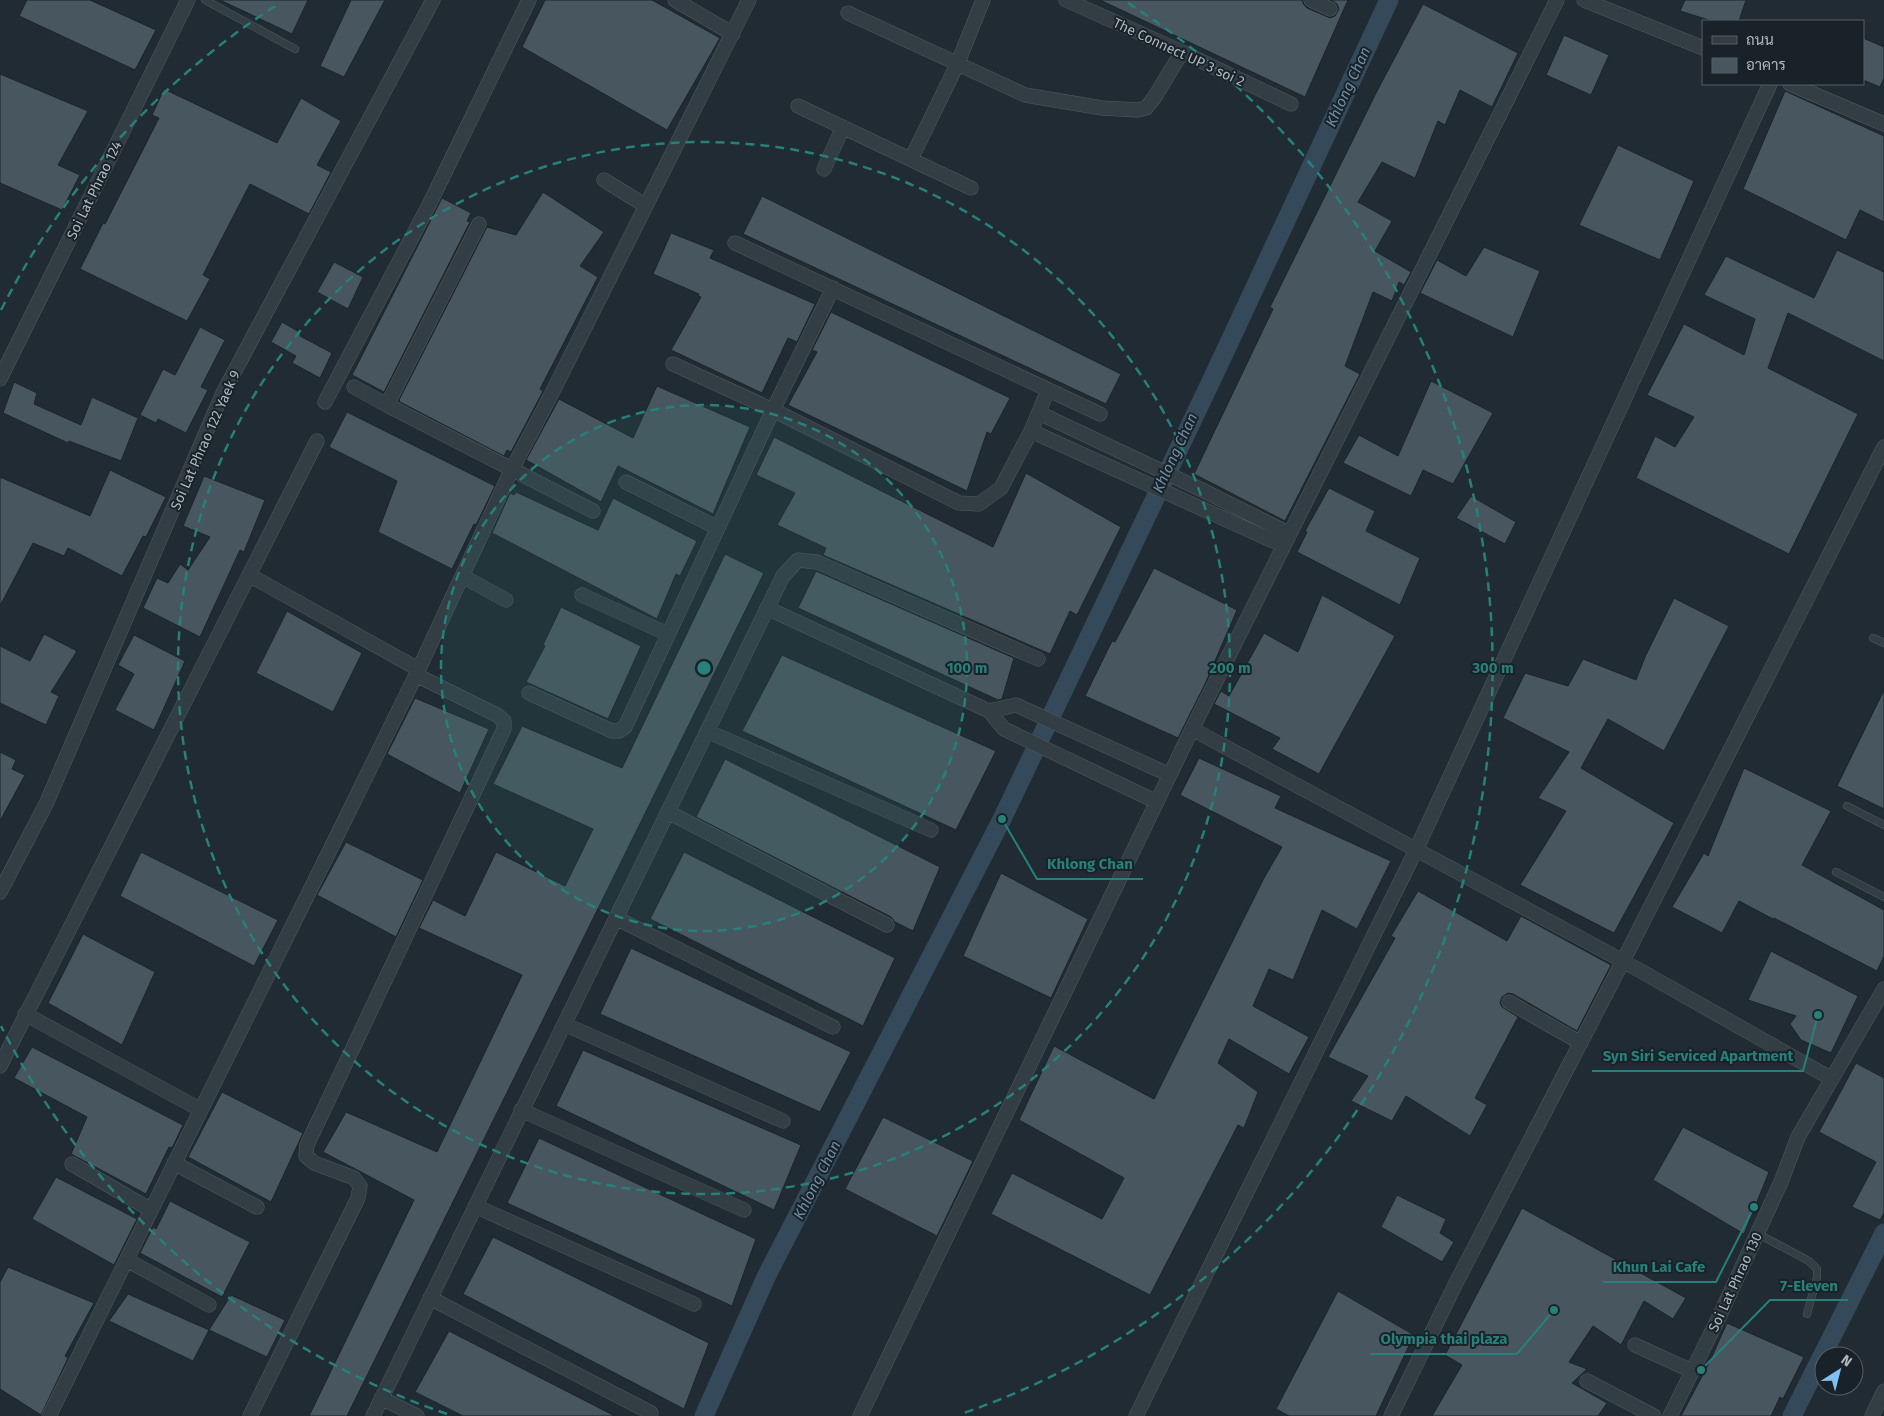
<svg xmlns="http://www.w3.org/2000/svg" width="1884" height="1416" viewBox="0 0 1884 1416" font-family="'Fira Sans',Sarabun,sans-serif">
<rect width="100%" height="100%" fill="#202b33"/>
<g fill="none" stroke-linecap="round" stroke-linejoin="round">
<path stroke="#344a5a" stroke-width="19" d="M704 1416 767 1275 1002 819 1214 375 1389 0
M1792 1416 1884 1233"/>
</g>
<path fill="#48565f" stroke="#1b242b" d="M27 0H90L156 30 135 70 19 16Z
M220 0H308L292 34Z
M351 0H385L344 77 320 66Z
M545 0H652L720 38 667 130 522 47Z
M1100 0H1302L1304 5 1307 8 1330 18 1335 16 1339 9 1337 4 1331 0H1348L1305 97Z
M1685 0H1746L1739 21H1712L1680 11Z
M1423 4 1518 53 1492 107 1460 90 1445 125 1438 121 1415 178 1382 162 1358 202 1392 221 1375 251 1411 272 1404 285 1399 282 1392 301 1373 292 1345 366 1360 374 1285 521 1194 474 1273 309 1270 307 1376 93Z
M1564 35 1609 55 1591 95 1546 75Z
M1863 38 1884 47V78L1880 87 1863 80Z
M0 74 88 111 58 165 80 175 62 210 0 183Z
M164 89 277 143 301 98 341 121 317 165 331 172 309 214 250 184 203 275 210 279 187 321 80 269 103 223 105 224 159 118 152 115Z
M1785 91 1884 136V222L1860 210 1846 240 1743 189Z
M1618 145 1694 181 1660 260 1579 225Z
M543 192 604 232 580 266 598 277 540 389 543 391 542 393 511 452 507 450 504 456 400 402 399 400 487 227 516 235Z
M762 196 1121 374 1106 404 743 234Z
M442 198 471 213 467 221 470 222 384 392 352 375Z
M671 233 714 250 710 258 815 304 797 342 788 338 762 393 671 350 701 297 698 296 699 294 653 274Z
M1484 247 1540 271 1513 337 1420 293 1437 260 1466 276Z
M1837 250 1884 272V361L1788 313 1768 368 1858 414 1789 554 1636 478 1655 436 1675 447 1694 417 1647 395 1684 324 1744 355 1755 319 1704 295 1726 256 1814 298Z
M334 262 363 277 348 309 317 292Z
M831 312 1010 398 991 434 987 432 967 491 788 405 817 352 812 350Z
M282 322 301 333 300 336 332 353 320 378 292 363 296 356 271 342Z
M200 327 225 340 201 387 208 390 186 433 158 419 156 423 140 415 163 369 175 375Z
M1431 381 1493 413 1453 484 1423 470 1411 496 1343 463 1359 435 1398 456Z
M14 382 37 393 34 404 81 425 92 397 138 418 121 461 69 441 68 443 3 413Z
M657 386 750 427 713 514 618 466 601 502 526 460 559 399 633 438Z
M347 412 495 486 476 525 474 524 452 569 378 532 397 481 329 447Z
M774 437 993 547 1026 473 1121 527 1077 615 1070 611 1050 654 823 555 826 548 777 525 795 493 756 475Z
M110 470 166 497 146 537 143 536 122 576 68 548 64 556 33 543 0 606V477L90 516Z
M204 476 265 500 244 552 240 550 200 637 143 608 157 578 168 583 180 564 188 570 210 537 183 526Z
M1329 488 1375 511 1366 531 1420 558 1400 605 1297 552 1307 532 1305 531Z
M516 492 598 530 613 498 697 541 680 576 676 574 657 619 492 533 510 493 514 495Z
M1471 496 1516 522 1505 544 1456 518Z
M725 554 764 573 347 1416H309L414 1200 323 1152 346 1112 437 1152 522 975 419 928 433 900 465 916 496 852 565 886 593 829 493 784 522 726 622 768Z
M1154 568 1237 610 1205 684 1178 738 1085 696 1112 641 1115 642Z
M816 571 1014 658 1002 699 998 700 798 608Z
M1322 595 1395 636 1319 774 1272 749 1280 738 1214 704 1221 691 1229 696 1264 633 1298 652Z
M1674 598 1729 626 1664 751 1608 719 1581 768 1674 823 1614 933 1520 885 1566 811 1538 798 1569 752 1503 718 1525 673 1568 686 1583 659 1636 680 1645 657Z
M561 607 641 646 608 719 526 682 545 646 543 645Z
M287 611 362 653 333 712 256 673Z
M44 634 77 651 51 692 59 696 46 725 0 703V646L30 661Z
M134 635 185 661 154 730 115 710 134 674 118 665Z
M782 655 996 751 956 830 742 731Z
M1884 690V809L1837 786Z
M415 698 489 729 460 793 387 754Z
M0 752 16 760 12 769 25 775 0 821Z
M1199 758 1281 796 1275 808 1391 861 1357 929 1322 910 1293 980 1269 969 1253 1006 1309 1037 1289 1074 1229 1039 1218 1063 1258 1092 1244 1128 1238 1125 1150 1295 991 1214 1012 1173 1102 1219 1124 1178 1019 1120 1054 1046 1154 1099 1264 878 1282 847 1180 795Z
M725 759 940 867 913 931 895 922 891 917 696 817Z
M1744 768 1831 811 1802 865 1884 910V956L1877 971 1774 918 1773 919 1739 901 1722 933 1672 907 1704 853 1708 856Z
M346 842 423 880 396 937 317 895Z
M141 852 278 920 254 966 120 896Z
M684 852 895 958 863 1026 650 919Z
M1001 873 1088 919 1051 998 963 956Z
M1418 891 1507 941 1521 916 1611 965 1577 1031 1513 994 1508 993 1502 997 1500 1003 1502 1007 1518 1017 1475 1098 1487 1105 1470 1136 1406 1096 1392 1121 1351 1101 1368 1076 1328 1057 1395 938 1391 936Z
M83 934 155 972 122 1045 48 1003Z
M631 948 851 1052 820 1112 600 1014Z
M1771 951 1858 996 1831 1053 1801 1040 1790 1024 1796 1016 1748 1000Z
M32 1047 183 1125 172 1148 169 1147 146 1194 71 1154 87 1117 14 1078Z
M583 1050 801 1145 774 1210 556 1106Z
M1856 1063 1884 1078V1213L1880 1220 1852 1207 1876 1162 1819 1132Z
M222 1092 303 1133 271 1202 188 1157Z
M883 1117 973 1161 937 1236 845 1189Z
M1683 1127 1769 1172 1744 1234 1653 1180Z
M539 1138 756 1239 732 1306 507 1203Z
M56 1177 137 1219 114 1265 32 1219Z
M1397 1195 1446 1219 1440 1233 1454 1242 1442 1262 1381 1227Z
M170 1201 250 1242 222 1297 140 1253 153 1227 156 1229Z
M1522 1208 1686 1298 1673 1319 1644 1301 1621 1345 1593 1326 1569 1362 1587 1369 1572 1383 1607 1403 1598 1416H1432L1462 1365 1445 1355Z
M493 1237 709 1343 684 1409 463 1294Z
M8 1267 94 1303 65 1356 68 1358 41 1415 0 1389V1282Z
M1338 1291 1414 1335 1376 1416H1289L1276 1409Z
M128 1294 209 1330 193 1361 109 1321Z
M231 1295 285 1320 267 1357 209 1330Z
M1727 1323 1804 1357 1783 1399 1780 1397 1771 1416H1681L1709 1363Z
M449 1331 615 1416H463L415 1392Z"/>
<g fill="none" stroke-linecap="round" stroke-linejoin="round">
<g stroke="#505b62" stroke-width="8">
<path id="service" d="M205 0 295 49
M1873 638 1884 643
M1847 806 1884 825
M1836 872 1884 897
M1758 1234 1809 1261 1817 1269V1277L1807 1314"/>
</g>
<g stroke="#505b62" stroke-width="15">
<path id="minor" d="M675 0 733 34
M1066 0 1182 52 1291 104
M1311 0 1330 9
M1584 0 1703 48
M848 13 1025 95 1102 108 1138 110 1146 108 1154 98 1182 52
M1790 84 1884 124
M798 106 971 188
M911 159 957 65 983 0
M824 169 843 127
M604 180 646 206
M479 224 387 405 593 511
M735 243 1100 414
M673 364 773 410 959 503 979 504 1001 488 1031 431 1048 390
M0 379 188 0
M354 387 387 405
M325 402 429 205 529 0
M1039 413 1204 491 1290 534
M1031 431 1284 546
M626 482 718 528
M249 575 418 669
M462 576 506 600
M582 595 668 634
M767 608 989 711
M529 693 612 731H619L625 727 773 410 833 288
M1192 729 1623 961 1832 1079
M707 731 931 830
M1157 802 1004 729 989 711 1016 705 1170 775
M668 812 887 925
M0 892 46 804 223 393 433 0
M616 918 833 1027
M1509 1002 1581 1043
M25 1014 201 1110
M564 1024 783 1121
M0 1066 317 441
M521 1110 744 1210
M174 1163 257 1207
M72 1164 151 1210
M475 1206 694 1304
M127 1260 209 1305
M430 1298 651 1413
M1635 1345 1692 1371
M1587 1381 1654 1416
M381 1398 417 1416
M49 1416 327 856 416 675 512 469 550 397 749 0
M250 1416 358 1198 360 1186 354 1178 314 1163 306 1156 307 1145 504 729V721L497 715 416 675
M373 1416 783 576 798 560 817 562 1038 659
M860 1416 1192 729 1557 0
M1136 1416 1416 850 1770 84
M1391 1416 1456 1283 1623 961 1884 447
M1670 1416 1720 1315 1781 1182 1798 1137 1884 989
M1872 1416 1884 1391"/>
</g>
<use href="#service" stroke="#333d44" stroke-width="7"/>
<use href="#minor" stroke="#333d44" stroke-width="14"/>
</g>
<circle cx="704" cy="668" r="263" fill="#27807a" fill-opacity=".12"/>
<g fill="none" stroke="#27807a" stroke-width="2.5" stroke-dasharray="9 6">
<circle cx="704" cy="668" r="263"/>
<circle cx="704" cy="668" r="526"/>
<path d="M447 1414A789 789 0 0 1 1 1026M1 310A789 789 0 0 1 280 3M1128 3A789 789 0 0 1 961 1414"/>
</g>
<g text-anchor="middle" stroke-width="4" stroke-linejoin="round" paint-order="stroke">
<g font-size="14" fill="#adb8c1" stroke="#192228">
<text transform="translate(1179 52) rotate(25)" y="5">The Connect UP 3 soi 2</text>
<text transform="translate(94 190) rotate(-64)" y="5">Soi Lat Phrao 124</text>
<text transform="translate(205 440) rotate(-66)" y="5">Soi Lat Phrao 122 Yaek 9</text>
<text transform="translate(1735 1282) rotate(-65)" y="5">Soi Lat Phrao 130</text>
</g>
<g font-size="15" font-style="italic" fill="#6f8ea4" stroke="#192228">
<text transform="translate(1348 87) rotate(-65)" y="5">Khlong Chan</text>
<text transform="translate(1175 453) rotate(-65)" y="5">Khlong Chan</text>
<text transform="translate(817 1180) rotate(-63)" y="5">Khlong Chan</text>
</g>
</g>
<circle cx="704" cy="668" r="8" fill="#27807a" stroke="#192228" stroke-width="2.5"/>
<g font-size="15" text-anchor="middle" font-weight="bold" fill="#27807a" stroke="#192228" stroke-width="4" stroke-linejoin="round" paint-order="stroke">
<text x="967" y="673">100 m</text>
<text x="1230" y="673">200 m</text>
<text x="1493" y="673">300 m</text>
</g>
<path fill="none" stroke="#27807a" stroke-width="2" d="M1002 819L1037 879H1143M1818 1015L1803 1071H1592M1754 1207L1716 1282H1603M1701 1370L1770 1300H1848M1554 1310L1517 1354H1370"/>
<g fill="#27807a" stroke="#192228" stroke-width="2">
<circle cx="1002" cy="819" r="5"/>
<circle cx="1818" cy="1015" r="5"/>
<circle cx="1754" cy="1207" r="5"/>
<circle cx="1701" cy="1370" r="5"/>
<circle cx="1554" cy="1310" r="5"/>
</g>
<g font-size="15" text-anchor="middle" font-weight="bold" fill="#27807a" stroke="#192228" stroke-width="4" stroke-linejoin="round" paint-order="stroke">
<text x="1090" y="869">Khlong Chan</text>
<text x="1698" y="1061">Syn Siri Serviced Apartment</text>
<text x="1659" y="1272">Khun Lai Cafe</text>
<text x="1809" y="1291">7-Eleven</text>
<text x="1444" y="1344">Olympia thai plaza</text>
</g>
<rect x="1702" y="20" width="162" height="65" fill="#192228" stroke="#545e65"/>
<rect x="1712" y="36" width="25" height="8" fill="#333d44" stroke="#545e65"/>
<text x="1746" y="45" font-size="15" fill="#adb8c1">ถนน</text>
<rect x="1712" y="58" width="25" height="15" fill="#48565f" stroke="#545e65"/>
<text x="1746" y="70" font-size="15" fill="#adb8c1">อาคาร</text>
<g transform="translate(1839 1371) rotate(36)"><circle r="24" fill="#192228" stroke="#545e65"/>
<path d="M0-4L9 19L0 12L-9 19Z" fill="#83c0f0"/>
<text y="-8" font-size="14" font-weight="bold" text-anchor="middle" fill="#adb8c1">N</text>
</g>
</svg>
